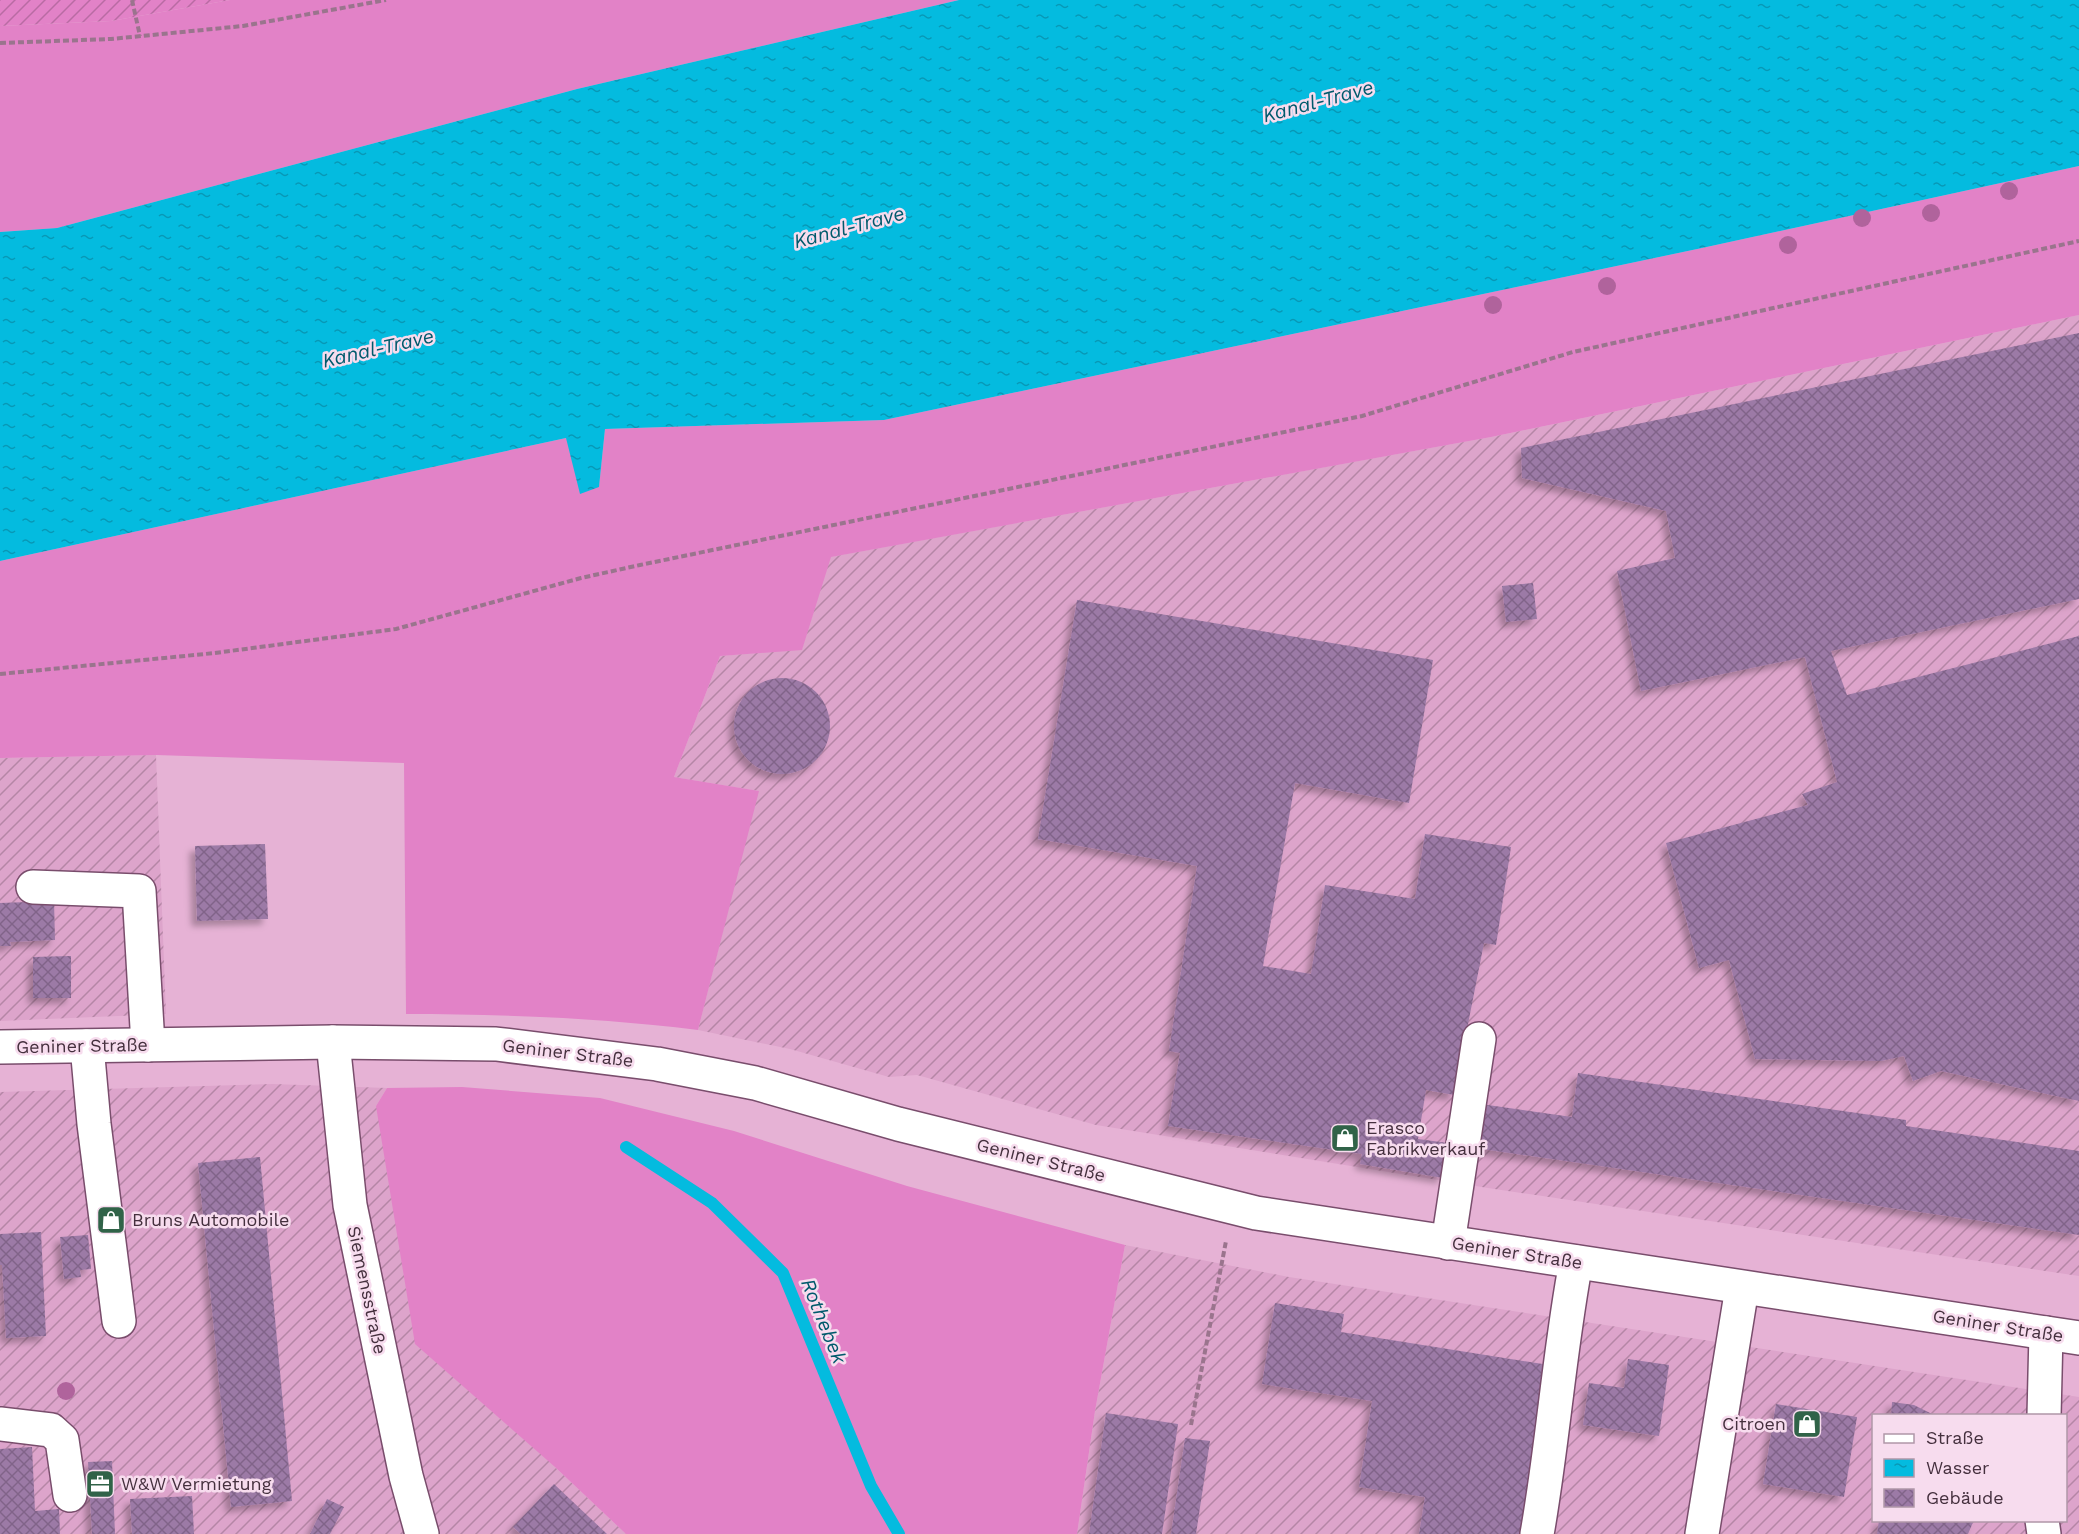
<svg xmlns="http://www.w3.org/2000/svg" width="2079" height="1534" viewBox="0 0 2079 1534" font-family="'Work Sans',sans-serif">
<defs>
<pattern id="industrial-furrows" width="10" height="10" patternUnits="userSpaceOnUse" patternTransform="scale(1.5)"><rect width="10" height="10" fill="#dda4cb"/><path d="M-1 1l2-2M0 10L10 0M9 11l2-2" fill="none" stroke="#b586a6"/></pattern>
<pattern id="garden-furrows" width="10" height="10" patternUnits="userSpaceOnUse" patternTransform="scale(1.5)"><rect width="10" height="10" fill="#e282c7"/><path d="M-1 1l2-2M0 10L10 0M9 11l2-2" fill="none" stroke="#b96ba3"/></pattern>
<pattern id="water-ripples" width="26" height="14" patternUnits="userSpaceOnUse" patternTransform="scale(1.5)"><rect width="26" height="14" fill="#04bbdf"/><path d="M2 4q2-2 4 0t4 0M15 11q2-2 4 0t4 0" fill="none" stroke="#0798b6"/></pattern>
<pattern id="building-cross-hatch" width="8" height="8" patternUnits="userSpaceOnUse" patternTransform="scale(1.5)"><rect width="8" height="8" fill="#9c7aa6"/><path d="M0 0l8 8M0 8l8-8" fill="none" stroke="#816489"/></pattern>
<filter id="shadow"><feDropShadow dx="-5.5" dy="5.5" stdDeviation="3" flood-color="#0004"/></filter>
</defs>
<rect width="100%" height="100%" fill="#e6b2d5"/>
<path fill="url(#industrial-furrows)" fill-rule="evenodd" d="M2079 315V1276L1488 1188 1096 1125 917 1075 889 1077 790 1049 698 1030 758 791 674 777 720 656 802 649 830 557 1491 437Z
M156 755 166 1014 0 1021V758Z
M273 1084 387 1088 376 1106 555 1467 626 1534H0V1092Z
M1125 1245 1289 1277 2079 1397V1534H1077L1095 1411ZM1874 1416H2066V1520H1874Z"/>
<path fill="#e282c7" d="M230 0H959L577 89 57 228 0 232V26L111 21Z
M2079 166V315L1491 437 831 557 802 650 720 656 674 777 759 791 698 1030C601 1018 503 1014 406 1014L404 763 156 755 0 758V561L566 438 599 486 605 429 884 420 1702 248Z
M462 1087 600 1098 734 1131 907 1186 1125 1245 1095 1411 1077 1534H626L555 1467 415 1344 376 1106 387 1088Z"/>
<path fill="url(#garden-furrows)" d="M0 0H230L111 21 0 26Z"/>
<path fill="url(#water-ripples)" d="M959 0H2079V166L1702 248 884 420 605 429 599 487 580 494 566 438 0 561V232L57 228 577 89Z"/>
<g fill="none" stroke-linecap="round" stroke-linejoin="round">
<path stroke="#04bbdf" stroke-width="12" d="M626 1147 712 1203 783 1273 871 1486 899 1534"/>
</g>
<path fill="url(#building-cross-hatch)" filter="url(#shadow)" d="M2079 333V599L1831 651 1847 695 2079 636V1101L1941 1071 1913 1081 1904 1056 1881 1061 1755 1059 1729 960 1699 968 1666 843 1808 805 1802 794 1837 782 1805 657 1641 691 1617 571 1675 558 1666 511 1522 478 1521 448Z
M1533 583 1537 619 1506 622 1502 586Z
M1077 600 1433 660 1409 803 1295 783 1263 966 1311 974 1325 885 1415 899 1425 834 1511 847 1496 945 1484 943 1454 1095 1426 1090 1418 1139 1448 1143 1443 1178 1360 1164 1362 1154 1168 1126 1180 1053 1169 1051 1197 866 1038 839Z
M734 726a48 48 0 1 1 96 0a48 48 0 1 1-96 0Z
M265 844 268 919 197 921 195 846Z
M54 901 55 940 10 942 11 946H0V903Z
M71 956V998H33V957Z
M1578 1073 1906 1120V1126L2079 1151V1235L1475 1148 1481 1104 1572 1117Z
M260 1157 292 1501 231 1507 198 1163Z
M41 1232 46 1336 6 1338 2 1265H0V1234Z
M88 1235 91 1269 80 1270 81 1277 64 1279 60 1237Z
M1275 1303 1344 1314 1341 1332 1549 1365 1523 1534H1419L1425 1497 1359 1487 1372 1401 1262 1384Z
M1628 1359 1669 1365 1659 1436 1583 1425 1589 1383 1624 1388Z
M1892 1402 1914 1405 1936 1416H1891Z
M1776 1404 1857 1417 1844 1497 1763 1484Z
M1106 1413 1178 1424 1162 1534H1089Z
M1185 1438 1210 1441 1196 1534H1171Z
M32 1447 35 1511 59 1509 60 1534H0V1449Z
M112 1461 115 1534H92L88 1462Z
M554 1484 607 1534H521L513 1527Z
M192 1496 194 1534H132L130 1499Z
M327 1499 344 1507 330 1534H310Z
M1879 1520H1974L1968 1534H1877Z"/>
<g fill="none" stroke-linecap="round" stroke-linejoin="round">
<g stroke="#794d6c" stroke-width="36">
<path id="minor" d="M33 887 139 891 148 1045
M333 1042 350 1205 406 1476 422 1534
M87 1046 94 1124 119 1321
M1448 1243 1479 1039
M2044 1416 2046 1333
M0 1424 51 1430 62 1440 70 1495
M2042 1520 2044 1534
M1537 1534C1553 1444 1559 1352 1576 1262
M1702 1534 1742 1288"/>
</g>
<g stroke="#794d6c" stroke-width="36">
<path id="major" d="M0 1047 333 1042 496 1044 657 1064 755 1083 898 1124 1256 1213 2079 1338"/>
</g>
<path stroke="#9a748d" stroke-width="4" stroke-dasharray="6 3" stroke-linecap="butt" d="M132 0 140 36
M0 43 111 39 243 26 386 0
M0 674 215 653 396 629 581 578 640 565 1362 416 1573 352 2079 241
M1191 1425 1226 1241"/>
<use href="#minor" stroke="#fff" stroke-width="33"/>
<use href="#major" stroke="#fff" stroke-width="33"/>
</g>
<g fill="#b0639c">
<circle cx="2009" cy="191" r="9"/>
<circle cx="1931" cy="213" r="9"/>
<circle cx="1862" cy="218" r="9"/>
<circle cx="1788" cy="245" r="9"/>
<circle cx="1607" cy="286" r="9"/>
<circle cx="1493" cy="305" r="9"/>
<circle cx="66" cy="1391" r="9"/>
</g>
<defs>
<g id="shop-square" transform="scale(1.5)"><rect x="-9" y="-9" width="18" height="18" rx="4" fill="#306348" stroke="#f7dcee"/><path d="M-5-2.5h2.3a2.7 3.5 0 0 1 5.4 0H5L5.5 6h-11ZM-1.5-2.5h3a1.5 2.3 0 0 0-3 0Z" fill="#fff"/></g>
<g id="office-square" transform="scale(1.5)"><rect x="-9" y="-9" width="18" height="18" rx="4" fill="#306348" stroke="#f7dcee"/><path d="M-6-3h4V-5.5h4V-3h4V5H-6ZM-1-4.5V-3h2v-1.5ZM-6 0V1H6V0Z" fill="#fff"/></g>
</defs>
<g fill-rule="evenodd">
<use href="#shop-square" x="1345" y="1138"/>
<use href="#shop-square" x="111" y="1220"/>
<use href="#shop-square" x="1807" y="1424"/>
<use href="#office-square" x="100" y="1484"/>
</g>
<g text-anchor="middle" stroke-width="5" stroke-linejoin="round" paint-order="stroke">
<g font-size="18" fill="#45303e" stroke="#f7dcee">
<text transform="translate(82 1046) rotate(-1)" y="6">Geniner Straße</text>
<text transform="translate(568 1053) rotate(7)" y="6">Geniner Straße</text>
<text transform="translate(1041 1160) rotate(14)" y="6">Geniner Straße</text>
<text transform="translate(1517 1253) rotate(9)" y="6">Geniner Straße</text>
<text transform="translate(367 1290) rotate(78)" y="6">Siemensstraße</text>
<text transform="translate(1998 1326) rotate(9)" y="6">Geniner Straße</text>
</g>
<g font-size="18" fill="#45303e" stroke="#f7dcee" text-anchor="start">
<text x="1366" y="1134">Erasco<tspan x="1366" dy="21">Fabrikverkauf</tspan></text>
<text x="132" y="1226">Bruns Automobile</text>
<text x="1786" y="1430" text-anchor="end">Citroen</text>
<text x="121" y="1490">W&amp;W Vermietung</text>
</g>
<g font-size="20" font-style="italic" fill="#005a6c" stroke="#f7dcee">
<text transform="translate(1318 101) rotate(-15)" y="7">Kanal-Trave</text>
<text transform="translate(849 227) rotate(-15)" y="7">Kanal-Trave</text>
<text transform="translate(378 348) rotate(-13)" y="7">Kanal-Trave</text>
<text transform="translate(824 1321) rotate(68)" y="7">Rothebek</text>
</g>
</g>
<rect x="1872" y="1414" width="195" height="108" fill="#f7dcee" stroke="#b097a8" stroke-width="1.5"/>
<rect x="1884" y="1434" width="30" height="9" fill="#ffffff" stroke="#b097a8" stroke-width="1.5"/>
<text x="1926" y="1444" font-size="18" fill="#45303e">Straße</text>
<rect x="1884" y="1459" width="30" height="18" fill="url(#water-ripples)" stroke="#b097a8" stroke-width="1.5"/>
<text x="1926" y="1474" font-size="18" fill="#45303e">Wasser</text>
<rect x="1884" y="1489" width="30" height="18" fill="url(#building-cross-hatch)" stroke="#b097a8" stroke-width="1.5"/>
<text x="1926" y="1504" font-size="18" fill="#45303e">Gebäude</text>
</svg>
